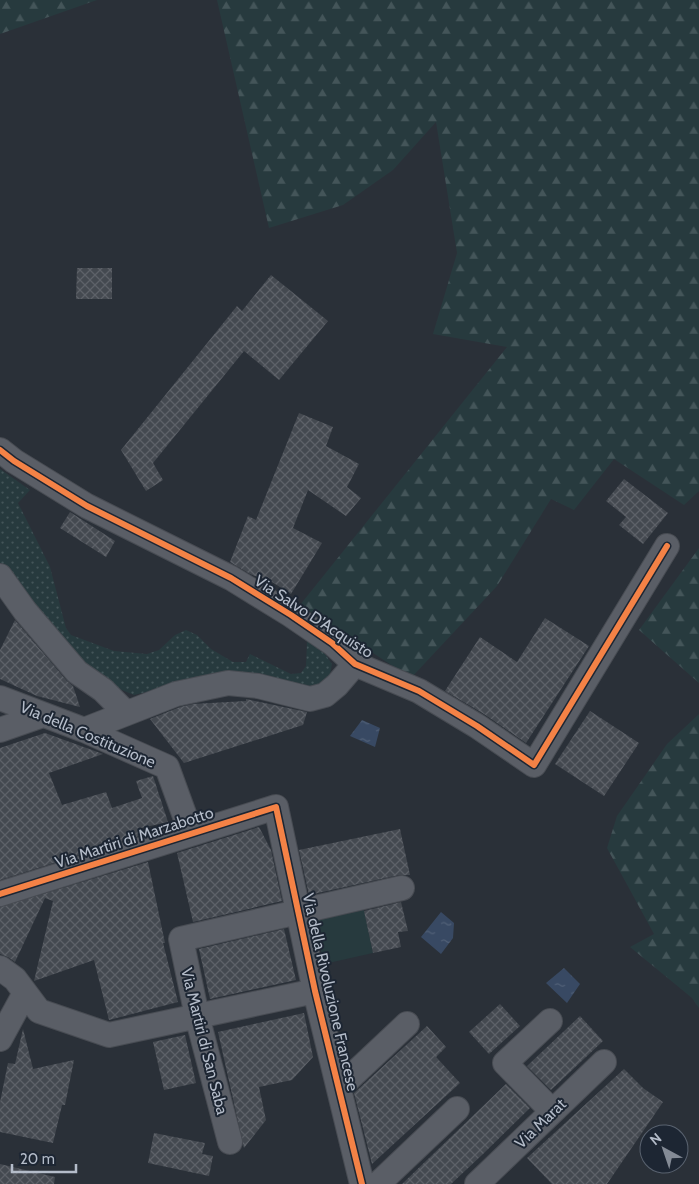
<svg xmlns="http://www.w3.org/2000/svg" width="699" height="1184" viewBox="0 0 699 1184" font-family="Cabin,sans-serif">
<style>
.grass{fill:url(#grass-dots)}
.forest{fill:url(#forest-firs)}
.garden{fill:#273a3e}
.water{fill:url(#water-ripples)}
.building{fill:url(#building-cross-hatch)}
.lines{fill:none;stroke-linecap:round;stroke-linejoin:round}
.street-casing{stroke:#484c53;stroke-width:26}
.street{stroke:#5a5e66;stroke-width:24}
.cycleway-casing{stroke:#1d2633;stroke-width:9}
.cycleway{stroke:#f48246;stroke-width:6}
.labels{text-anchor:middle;stroke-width:4;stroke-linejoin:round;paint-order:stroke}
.street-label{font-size:16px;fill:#b4bcc9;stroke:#1d2633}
</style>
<defs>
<pattern id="grass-dots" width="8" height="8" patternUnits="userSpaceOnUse" patternTransform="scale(1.25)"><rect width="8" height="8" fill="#273a3e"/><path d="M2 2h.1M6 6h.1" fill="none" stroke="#445559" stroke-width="1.8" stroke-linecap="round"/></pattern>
<pattern id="forest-firs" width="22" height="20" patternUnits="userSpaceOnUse" patternTransform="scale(1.25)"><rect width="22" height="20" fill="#273a3e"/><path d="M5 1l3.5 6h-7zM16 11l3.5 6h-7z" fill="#445559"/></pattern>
<pattern id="water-ripples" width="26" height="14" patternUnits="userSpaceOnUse" patternTransform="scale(1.25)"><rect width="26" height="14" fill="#384963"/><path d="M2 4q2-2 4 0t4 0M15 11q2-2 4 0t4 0" fill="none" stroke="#526178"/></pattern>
<pattern id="building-cross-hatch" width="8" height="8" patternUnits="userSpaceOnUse" patternTransform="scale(1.25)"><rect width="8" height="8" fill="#444950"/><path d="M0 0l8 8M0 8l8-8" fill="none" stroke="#5d6168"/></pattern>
</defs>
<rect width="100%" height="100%" fill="#2a3038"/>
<!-- grass -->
<path class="grass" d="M0,469L30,490L18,503L50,567L66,628L71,635L114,651L147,654L159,650L175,635L186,630L197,635L211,649L233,662H246L250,654L291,674L301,673L306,666L307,641L325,654L332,664L330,674L323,685L299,690L223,673L134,695L102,682L14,587L0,564Z"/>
<!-- forest -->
<path class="forest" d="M0,0H97L0,34Z
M217,0H699V491L684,505L614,459L574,510L551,499L497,586L411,678L300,605L507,347L433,334L457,253L436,122L393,170L343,205L269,228Z
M699,548V683L639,630Z
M699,714V1008L692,998L630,947L654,934L607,848L617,816L667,744Z"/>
<!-- garden -->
<path class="garden" d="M364,910L373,953L324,964L314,921Z"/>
<!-- water -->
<path class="water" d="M362,720L380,728L375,747L350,736Z
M441,912L454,923L453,938L441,954L421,937Z
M564,968L580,984L567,1003L546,983Z"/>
<!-- building -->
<path class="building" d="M77,268H112V299H76Z
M271,275L328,321L279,380L244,351L153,463L163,480L146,491L121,450L237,306L242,311Z
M299,413L333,427L326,446L359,464L347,487L361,498L346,516L308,490L293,528L322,543L291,594L272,582L250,574L230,562L248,516L256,520Z
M624,479L668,513L643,544L619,525L626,517L606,501Z
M70,512L115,541L106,557L60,528Z
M545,618L589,646L526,743L484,714L445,691L480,637L517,662Z
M15,620L67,681L73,686L80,707L37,696L0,679V650Z
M246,699L307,712L303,725L184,763L150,719L180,707L193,704L246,701Z
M590,711L639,743L604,796L555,764Z
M45,733L103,754L49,773L62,805L106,792L112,808L142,798L136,781L153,776L168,822L141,828L142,835L0,880V748Z
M259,827L271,850L282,901L193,922L177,853Z
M400,829L410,875H399L309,895L299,850Z
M148,862L165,943H163L178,1002L109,1020L94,960L34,981L53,901L45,898L15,962L8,957L0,954V907Z
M401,902L408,931L398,932L401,947L373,953L364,911Z
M284,929L296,980L210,999L199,949Z
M500,1004L520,1026L489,1054L469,1032Z
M304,1013L313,1057L292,1080L259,1087L266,1120L244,1148L218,1032Z
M580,1016L603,1041L551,1090L527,1066Z
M427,1026L446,1047L436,1057L460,1083L372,1164L354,1093Z
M23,1029L33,1069L74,1060L65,1105H62L53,1143L0,1132V1102L8,1063L15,1064Z
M185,1035L196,1083L164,1090L153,1042Z
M624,1069L643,1088L663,1102L607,1184H552L527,1158Z
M506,1084L530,1108L482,1155L451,1184H402Z
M154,1133L205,1143L202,1154L213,1156L209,1176L148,1163Z
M0,1164L55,1177L54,1184H0Z"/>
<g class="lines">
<defs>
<path id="street" d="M0,450L14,461L87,506L231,578L291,615L332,643L355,664L419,691L477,726L534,765L667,546
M0,576L25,611L77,672L103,690L126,713
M0,698L84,730L167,767L191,833
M0,730L43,715
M84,730L176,694L228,683L258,686L310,699L325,695L337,685L355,664
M0,894L276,807L315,991L362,1184
M0,968L15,979L39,1011L109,1035L315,991
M550,1021L505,1063L552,1111
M0,1039L25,993
M339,1088L407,1024
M230,1142L197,1016L181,939L402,888
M378,1184L457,1109
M477,1184L604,1062"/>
</defs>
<!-- street casing -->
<use href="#street" class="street-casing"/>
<!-- street -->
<use href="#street" class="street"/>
<defs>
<path id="cycleway" d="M0,450L14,461L87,506L231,578L291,615L332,643L355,664L419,691L477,726L534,765L667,546
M0,894L276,807L315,991L362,1184"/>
</defs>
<!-- cycleway casing -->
<use href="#cycleway" class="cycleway-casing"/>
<!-- cycleway -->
<use href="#cycleway" class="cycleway"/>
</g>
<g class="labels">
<!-- street labels -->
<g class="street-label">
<text transform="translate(314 616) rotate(33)" y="6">Via Salvo D'Acquisto</text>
<text transform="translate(88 734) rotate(23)" y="6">Via della Costituzione</text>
<text transform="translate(134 837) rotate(-18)" y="6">Via Martiri di Marzabotto</text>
<text transform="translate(331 992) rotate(77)" y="6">Via della Rivoluzione Francese</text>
<text transform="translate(205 1041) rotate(76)" y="6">Via Martiri di San Saba</text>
<text transform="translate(540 1123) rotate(-44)" y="6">Via Marat</text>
</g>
</g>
<!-- north arrow -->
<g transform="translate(664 1149) rotate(320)"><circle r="24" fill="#1d2633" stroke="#59626f"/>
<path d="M0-4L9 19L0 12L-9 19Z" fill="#848b96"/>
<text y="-8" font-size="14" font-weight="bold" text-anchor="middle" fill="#b4bcc9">N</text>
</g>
<!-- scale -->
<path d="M12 1164v8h64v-8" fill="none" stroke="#b4bcc9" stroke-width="2.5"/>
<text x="20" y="1164" font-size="15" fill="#b4bcc9" stroke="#1d2633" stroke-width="4" paint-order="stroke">20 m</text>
</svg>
